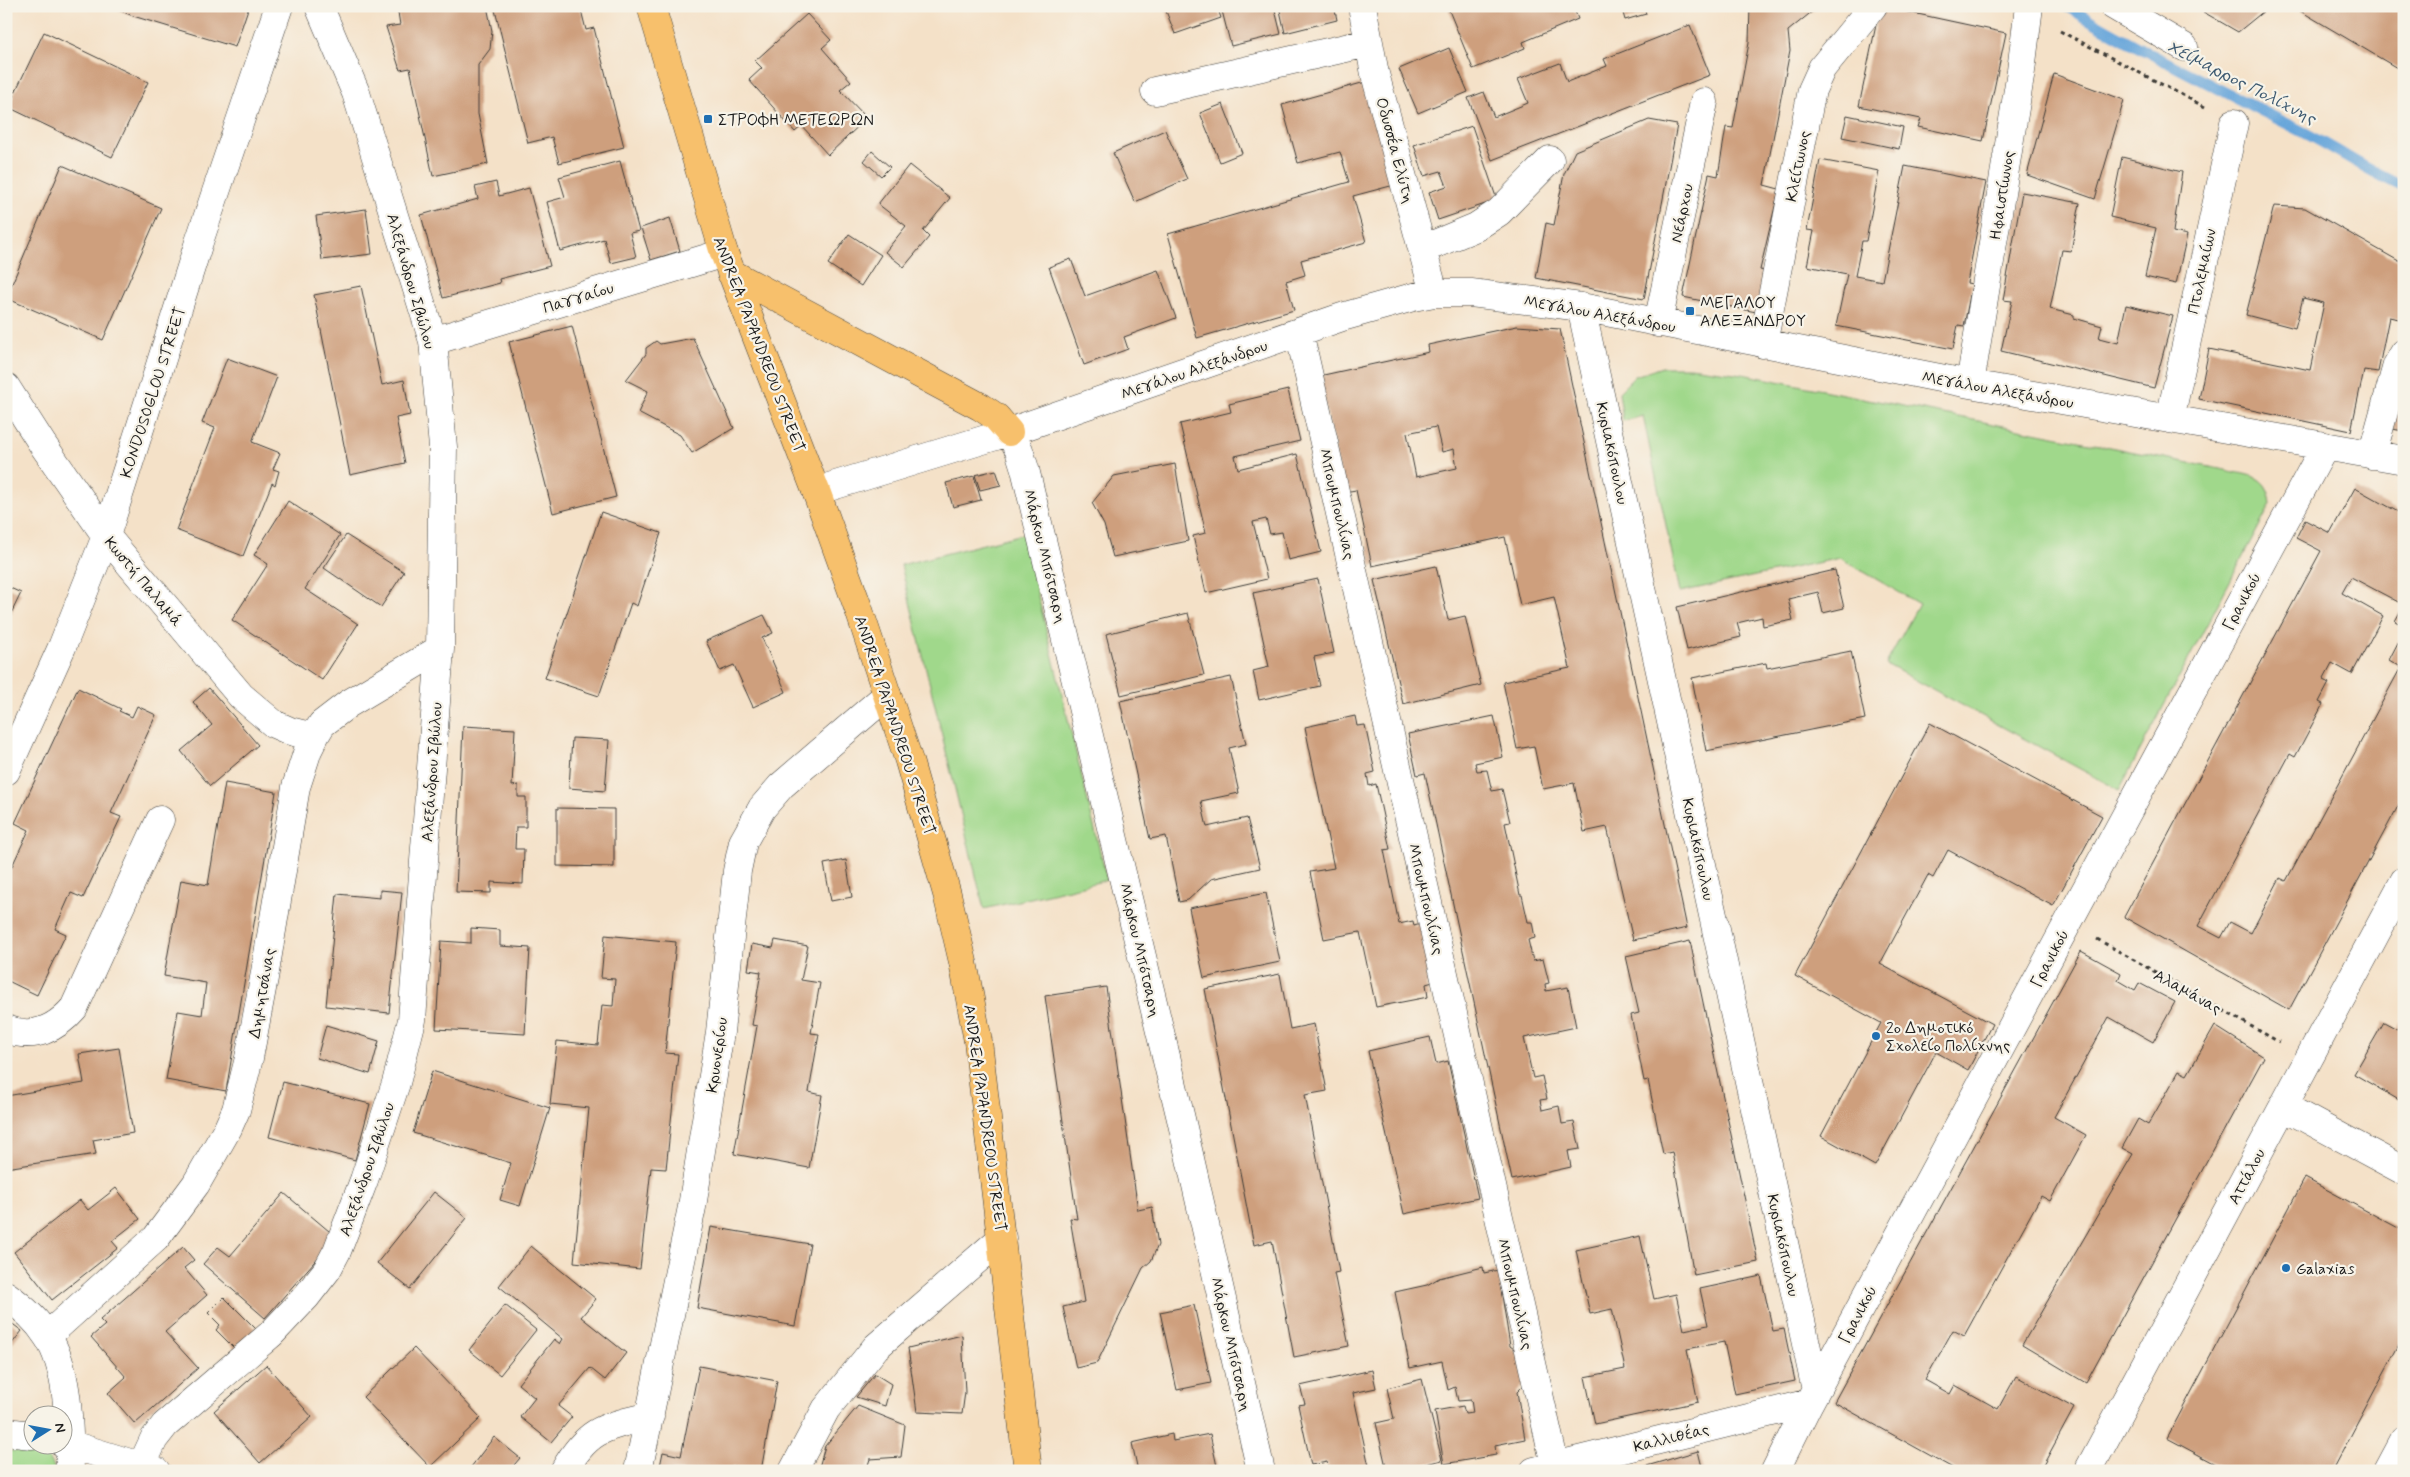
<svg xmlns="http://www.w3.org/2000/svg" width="2410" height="1477" viewBox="0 0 2410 1477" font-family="Mynerve,sans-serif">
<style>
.green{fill:#a0d88b;stroke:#5e7a54}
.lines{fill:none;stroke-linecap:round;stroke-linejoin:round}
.stream{stroke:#68a6da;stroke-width:11}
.building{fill:#ce9f7d;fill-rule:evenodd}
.minor-casing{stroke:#3c3a36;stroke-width:29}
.major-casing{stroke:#3c3a36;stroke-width:29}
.path{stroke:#3c3a36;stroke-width:3;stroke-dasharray:4 4;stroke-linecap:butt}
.minor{stroke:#fff;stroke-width:28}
.major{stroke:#f7c06c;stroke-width:28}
.poi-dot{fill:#1f6fb2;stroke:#f7f3e8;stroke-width:2}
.labels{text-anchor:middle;stroke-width:4.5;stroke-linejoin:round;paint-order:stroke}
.poi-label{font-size:16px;fill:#1c1c1c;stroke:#f7f3e8;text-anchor:start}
.street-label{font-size:16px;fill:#1c1c1c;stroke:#f7f3e8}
.water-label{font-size:18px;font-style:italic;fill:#3e5a71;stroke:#f7f3e8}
</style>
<rect width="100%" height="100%" fill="#f7f3e8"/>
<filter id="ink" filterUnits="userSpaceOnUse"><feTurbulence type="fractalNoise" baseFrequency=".02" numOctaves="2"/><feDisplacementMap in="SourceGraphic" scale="10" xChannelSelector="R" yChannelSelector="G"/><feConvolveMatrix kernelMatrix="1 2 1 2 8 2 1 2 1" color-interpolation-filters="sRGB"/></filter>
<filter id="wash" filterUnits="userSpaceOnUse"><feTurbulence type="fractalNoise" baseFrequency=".0096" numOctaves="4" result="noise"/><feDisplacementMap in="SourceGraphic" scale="20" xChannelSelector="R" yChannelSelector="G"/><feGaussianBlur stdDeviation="1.12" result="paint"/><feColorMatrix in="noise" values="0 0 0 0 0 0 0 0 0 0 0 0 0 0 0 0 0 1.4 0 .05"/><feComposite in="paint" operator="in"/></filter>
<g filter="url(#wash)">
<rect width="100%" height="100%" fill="#f4e1c8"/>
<!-- green -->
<path class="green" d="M1662,367H1690L1742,374L2225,470C2250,476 2268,474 2271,504L2119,790L1886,664L1919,604L1840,558L1680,592L1643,416L1623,421L1619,392L1635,376Z
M1023,534L1107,880L984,909L901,565Z
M6,1451C26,1451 50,1447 55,1471H6Z"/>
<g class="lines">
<!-- stream -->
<path class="stream" d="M2066,6C2144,53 2226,92 2307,134C2340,151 2370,172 2404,187"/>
</g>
<g id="blocks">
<!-- building -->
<path class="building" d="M109,6H249L235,47L133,16Z
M397,6H487L492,31L490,49L478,65V114L488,164L433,176L410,68L400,70L386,27L400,25Z
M494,6H580L586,30L594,28L624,147L559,163L552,137L528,143Z
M1164,6H1217L1221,18L1175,34Z
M1274,6L1281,34L1231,46L1221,7Z
M1279,6H1334L1337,20L1285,33Z
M1453,6H1573L1578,19L1523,42L1525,48L1473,69L1448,8Z
M1621,6H1644L1646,14L1625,20Z
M1750,6H1819L1788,31L1790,51L1764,185L1779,189L1760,270L1765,271L1756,312L1683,297L1709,174L1718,176L1726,127L1733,128L1749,43Z
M1880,6L2006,33L1983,141L1918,127L1921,119L1859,106Z
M2193,6H2270L2238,32Z
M2292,6H2404V72L2380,58Z
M807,14L831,40L822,48L851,81L840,90L867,118L828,155L802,126L795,132L749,80L762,68L755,61Z
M1690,25L1710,75L1492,160L1468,98L1484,92L1494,117L1528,103L1518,79L1560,63L1567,82L1607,66L1604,59Z
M44,32L148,82L112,157L8,107Z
M1449,48L1468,92L1418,113L1399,69Z
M2054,74L2124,100L2095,199L2027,175Z
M1369,81L1398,184L1353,196L1366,242L1301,260L1305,275L1286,281L1294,310L1197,338L1168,234L1349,182L1340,152L1298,163L1282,105Z
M1223,104L1242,153L1220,162L1200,113Z
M1847,115L1903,127L1899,149L1842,137Z
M1649,120L1677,125L1644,299L1536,278L1546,223L1554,225L1564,174L1575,151Z
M1472,126L1497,200L1438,220L1429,192L1447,186L1441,171L1424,176L1414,145Z
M1165,130L1187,179L1135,202L1113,153Z
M872,151L890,167L881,176L864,161Z
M2122,157L2182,172L2173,232L2187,235L2176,284L2145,277L2156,228L2110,217Z
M1820,160L1879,171L1866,241H1862L1855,276L1882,281L1905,166L1986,182L1967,283L1972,284L1964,326L1958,325L1953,349L1836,326L1847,274L1807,266L1814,231L1807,230Z
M620,161L639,231L630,233L636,257L611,263L604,239L560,251L547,202L565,197L559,177Z
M62,165L161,208L103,340L6,298Z
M909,165L950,198L923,231L929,237L904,267L885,252L906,226L878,204Z
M496,182L499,196L529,188L550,266L499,279L500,283L443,298L421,215L478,199L475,187Z
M2022,192L2080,203L2071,251L2062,250L2050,309L2074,315V318L2102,326L2099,338L2118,343L2126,305L2173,316L2154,388L2001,351L2012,301L2003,300Z
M2274,206L2305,208L2404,264V320L2389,317L2378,372L2364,370L2351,431L2199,399L2209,349L2310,370L2324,303L2303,298L2295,328L2246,315Z
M366,209L372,254L322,260L316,216Z
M670,218L680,251L651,260L641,228Z
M849,234L881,255L861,286L828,264Z
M1071,259L1085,296L1158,270L1176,318L1124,337L1128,349L1084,365L1049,267Z
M361,286L382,385L404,380L410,415L396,418L405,463L350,475L314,295Z
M572,326L616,497L553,513L509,342Z
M1517,326L1560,329L1687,928L1633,940L1607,827L1584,832L1574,783L1543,789L1534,746L1517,749L1503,682L1570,668L1554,597L1520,605L1505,537L1372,566L1356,490L1344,492L1319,376L1429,352L1428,345ZM1436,427L1442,452L1454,449L1457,468L1416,477L1407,433Z
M693,338L734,428L692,453L680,435L638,413L648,391L626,380L646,354V348L656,341L660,344Z
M227,358L277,377L252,442L280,453L273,469L279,471L275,485L272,483L243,556L176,530L215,428L202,423Z
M2404,370V431L2392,429Z
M1288,390L1300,441L1235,456L1238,469L1297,454L1321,552L1288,560L1282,532L1270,534L1266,519L1253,522L1267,579L1206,593L1193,536L1206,533L1180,424L1231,412L1229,404Z
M1175,464L1188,541L1113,557L1104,525L1092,503L1114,476Z
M996,470L1001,485L980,490L975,475Z
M974,476L981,500L953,507L946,483Z
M2355,488L2400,513L2404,506V605L2351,577L2342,593L2383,616L2352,674L2332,663L2323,680L2329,683L2319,702L2323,704L2295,757L2290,754L2198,926L2221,938L2230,922L2251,933L2280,878L2286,881L2401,667L2389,660L2404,631V795L2289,1010L2124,917L2321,551L2296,538L2305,520L2330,533Z
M288,501L340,535L305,589L358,624L322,680L232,620L268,564L254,555Z
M601,512L661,533L637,606L631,603L599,696L545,678Z
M346,535L404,572L381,607L324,568Z
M1436,566L1448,620L1465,616L1481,685L1403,704L1374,580Z
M1835,570L1844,608L1823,613L1818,592L1788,599L1793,620L1763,626L1762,617L1737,623L1741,637L1687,650L1677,607Z
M1318,579L1334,653L1314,657L1320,686L1259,700L1253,671L1269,667L1253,593Z
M6,586L21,593L6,624Z
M2404,605V626L2395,621Z
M1188,613L1204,675L1121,695L1106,634Z
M764,615L773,633L762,638L786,692L753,707L734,665L720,671L706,641Z
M1851,651L1865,719L1706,751L1692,678L1766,663L1767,668Z
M1231,677L1246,744L1229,748L1239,793L1201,801L1207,827L1247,818L1260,868L1211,879L1188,900L1179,902L1166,836L1150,839L1120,701Z
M78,688L121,709L119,711L132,717L137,706L156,715L111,813L121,817L83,898L71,893L55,929L66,934L37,995L6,980V879L29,830L15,823Z
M209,688L258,745L210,786L181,751L212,725L193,702Z
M1355,716L1357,726L1365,725L1375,772L1367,774L1369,786L1376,784L1390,849L1384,850L1399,924L1413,921L1414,926L1421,924L1433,982L1426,984L1428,997L1376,1007L1360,932L1324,939L1310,872L1334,868L1305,727Z
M1494,716L1503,757L1475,763L1477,771L1487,770L1492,791L1502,789L1510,822L1505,823L1520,895H1522L1528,922H1532L1535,938L1528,940L1533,961L1543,959L1549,983L1545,984L1546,991L1568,987L1576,1027L1524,1038L1533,1078L1542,1076L1547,1099L1540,1100L1542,1110L1559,1106L1562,1124L1574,1122L1580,1149L1568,1151L1571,1167L1512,1180L1425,773L1417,775L1408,734Z
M1930,723L2102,816L2053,906L1948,850L1933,878L1928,875L1880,964L1992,1024L1968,1070L1936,1052L1875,1166L1821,1136L1881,1023L1795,976Z
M463,726L515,729L512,786L518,785V797H526V827H516L515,849H524L523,884L491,882V893L456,892Z
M572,738L609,740L605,791L569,788Z
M225,783L276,792L226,1091L166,1080L178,1011L202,1015L206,983L164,976L181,880L208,885Z
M557,808L614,809V867L557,866Z
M846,860L852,897L831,901L824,864Z
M380,890L402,892L389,1013L326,1006L337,894L380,898Z
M1266,893L1280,962L1204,978L1189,908Z
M471,928L500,930V946L530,948L525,1034L436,1029L441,941L471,943Z
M605,935L676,942L665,1053L678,1054L666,1169L651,1168L640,1269L574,1262L589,1108L550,1104L557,1041L598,1045L602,1005L613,1006L615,979L601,978Z
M775,940L808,946L801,980L820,983L811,1033L819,1034L809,1092L822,1095L809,1168L734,1154L757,1026L752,1025L761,972L748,970L752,944L773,948Z
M1690,941L1758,1262L1694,1275L1672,1152L1663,1154L1648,1080L1644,1081L1631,1015L1639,1013L1626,956Z
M2081,951L2121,973L2118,980L2135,990L2139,983L2175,1002L2153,1042L2109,1017L2054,1117L2086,1135L2050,1201L2041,1196L1964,1336L1953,1330L1925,1380L1950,1394L1955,1385L1998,1409L2016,1376L2074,1408L2040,1471H1958L1834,1402Z
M1280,974L1290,1029L1314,1024L1327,1091L1305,1095L1339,1272L1334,1273L1349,1346L1294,1357L1272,1241L1254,1245L1205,989Z
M1106,987L1138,1210L1152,1207L1158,1245L1151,1261L1143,1268L1097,1363L1076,1368L1063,1307L1084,1302L1070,1218L1077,1219L1045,996Z
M2404,1018V1103L2354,1074L2384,1022L2397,1029Z
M326,1025L379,1041L370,1074L317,1058Z
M2215,1026L2264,1057L2086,1383L2022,1345L2133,1154L2122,1148L2138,1119L2148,1125L2179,1071L2187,1075Z
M1430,1037L1436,1064L1448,1061L1478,1198L1404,1214L1368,1051Z
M119,1048L133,1133L93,1140L96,1154L6,1168V1096L84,1083L79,1054Z
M432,1071L550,1108L520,1206L500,1200L511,1163L413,1133Z
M283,1082L370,1104L355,1160L269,1137Z
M2305,1178L2404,1231V1335L2332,1471H2229L2167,1438Z
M116,1188L140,1219L112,1241L118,1248L52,1300L14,1252L80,1200L88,1210Z
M434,1192L467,1218L410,1289L377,1263Z
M284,1193L336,1237L265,1318L203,1264L218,1247L230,1256Z
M711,1227L810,1244L795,1326L697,1308Z
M1640,1236L1654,1299L1676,1294L1684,1330L1708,1325L1700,1289L1761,1276L1773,1331L1784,1329L1795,1381L1735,1394L1724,1342L1687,1349L1698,1402L1595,1424L1585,1377L1625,1369L1612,1309L1590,1314L1576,1250Z
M531,1246L596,1299L581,1317L626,1353L605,1380L590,1368L558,1406L572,1417L551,1442L520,1417L535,1398L518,1384L554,1339L560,1344L563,1339L499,1286Z
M183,1247L194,1260L184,1268L207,1295L165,1332L198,1368L135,1424L108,1393L126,1377L91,1337L105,1325L100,1320Z
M1483,1267L1484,1273L1498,1270L1510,1346L1522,1355L1527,1382L1517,1392L1525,1439L1495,1445L1496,1455L1444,1464L1435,1411L1463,1406L1465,1414L1473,1413L1471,1400L1458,1401L1455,1387L1448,1390L1442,1361L1410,1368L1395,1292L1427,1285L1439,1278Z
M224,1297L256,1329L235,1349L216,1330L220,1325L208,1313Z
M505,1305L536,1330L500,1375L469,1350Z
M1194,1305L1211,1383L1177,1390L1160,1312Z
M6,1319L22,1331L6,1351Z
M962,1335L965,1392L962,1414L917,1412L908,1348Z
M414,1348L481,1418L430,1467L363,1397Z
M266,1365L312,1417L260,1463L214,1411Z
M699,1366L777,1381L761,1471L733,1466L732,1471H659L663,1452L681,1456Z
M1372,1370L1376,1388L1353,1393L1370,1471H1329L1327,1462L1311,1465L1298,1405L1305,1404L1300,1386Z
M875,1374L891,1384L885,1406L856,1397Z
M1422,1379L1442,1460L1399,1471H1387L1376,1423L1394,1419L1387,1388Z
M858,1406L905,1425L901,1457L870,1459L866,1471H818L825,1446Z
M1172,1434L1173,1441L1210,1434L1218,1471H1138L1132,1443Z
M494,1437L520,1458L509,1471H468Z
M1698,1451L1703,1471H1633V1470Z"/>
</g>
</g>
<g filter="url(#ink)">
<use href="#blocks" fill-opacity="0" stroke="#3c3a36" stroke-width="1"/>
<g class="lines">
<defs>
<path id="minor" d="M1362,6L1375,74L1434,293
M2114,6L2184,47
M1155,91L1368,43
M1423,249L1476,227L1499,212L1550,160
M1581,307L1816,1390
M1658,323L1704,102
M1299,332L1555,1465
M433,341L724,253
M1763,344L1812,90L1822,68L1873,6
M1970,384L2021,71L2029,6
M6,387L43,445L106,536L241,696L274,724L290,731L306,735L316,734
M2170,419L2234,123
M1009,432L1019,450L1025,469L1181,1119L1261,1471
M2372,455L2397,365L2404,353
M816,491L1009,432L1342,317L1413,297L1434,293H1471L1581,307L1970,384L2404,460
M6,771L62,647L106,536L199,242L279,6
M6,1029C33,1040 56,1029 74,1008L160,820
M2283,1106L2404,1171
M6,1295C21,1306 37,1320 47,1336C70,1370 69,1431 70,1471
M47,1336L156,1238L196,1184L228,1128L236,1110L249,1058L264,978L296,787L308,750L316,734L322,724L348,704L440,649
M6,1432L32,1435
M62,1442L156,1471
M141,1467L154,1439L165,1425L271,1334L306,1297L327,1270L337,1251L364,1180L396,1083L412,1020L440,649L443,447L433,341L356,93L319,6
M564,1471C588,1428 605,1427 650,1416
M638,1471L692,1207L720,1032L737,871L743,842L762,808L781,786L887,695
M793,1471L826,1409L876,1347L1002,1238
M1534,1471L1809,1403
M1775,1471L1809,1403L2325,446
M2088,1471L2404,881
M2388,1471L2404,1441"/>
<path id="major" d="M651,6L724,253L816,491L859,610L909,761L947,894L963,962L978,1041L1028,1471
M731,273L981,407L996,417L1009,432"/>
</defs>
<!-- minor casing -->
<use href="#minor" class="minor-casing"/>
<!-- major casing -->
<use href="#major" class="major-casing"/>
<!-- path -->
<path class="path" d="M2060,31L2205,107
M2097,939L2279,1042"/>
<!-- minor -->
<use href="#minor" class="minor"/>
<!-- major -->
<use href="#major" class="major"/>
</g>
</g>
<!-- markers -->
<g class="poi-dot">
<rect x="703" y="114" width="10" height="10" rx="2.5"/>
<rect x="1685" y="306" width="10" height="10" rx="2.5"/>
<circle cx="1876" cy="1036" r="5"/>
<circle cx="2286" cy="1268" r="5"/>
</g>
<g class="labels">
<!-- poi labels -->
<g class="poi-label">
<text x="718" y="125">ΣΤΡΟΦΗ ΜΕΤΕΩΡΩΝ</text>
<text x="1700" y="308">ΜΕΓΑΛΟΥ<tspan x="1700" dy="18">ΑΛΕΞΑΝΔΡΟΥ</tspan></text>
<text x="1886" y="1033">2ο Δημοτικό<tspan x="1886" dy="18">Σχολείο Πολίχνης</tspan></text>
<text x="2296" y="1274">Galaxias</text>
</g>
<!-- street labels -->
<g class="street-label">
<text transform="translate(1396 150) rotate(75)" y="6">Οδυσσέα Ελύτη</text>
<text transform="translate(1797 166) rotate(-79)" y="6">Κλείτωνος</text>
<text transform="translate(2001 195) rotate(-81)" y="6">Ηφαιστίωνος</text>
<text transform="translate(1681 213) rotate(-78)" y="6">Νεάρχου</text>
<text transform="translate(2201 271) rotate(-78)" y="6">Πτολεμαίων</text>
<text transform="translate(412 281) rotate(74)" y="6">Αλεξάνδρου Σβώλου</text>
<text transform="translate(578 297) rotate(-17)" y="6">Παγγαίου</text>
<text transform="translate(1600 313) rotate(10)" y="6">Μεγάλου Αλεξάνδρου</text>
<text transform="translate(760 344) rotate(69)" y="6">ANDREA PAPANDREOU STREET</text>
<text transform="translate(1194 369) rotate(-19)" y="6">Μεγάλου Αλεξάνδρου</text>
<text transform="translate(1998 389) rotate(10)" y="6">Μεγάλου Αλεξάνδρου</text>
<text transform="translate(152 392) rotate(-72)" y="6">KONDOSOGLOU STREET</text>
<text transform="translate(1613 453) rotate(78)" y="6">Κυριακόπουλου</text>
<text transform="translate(1338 504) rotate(77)" y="6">Μπουμπουλίνας</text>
<text transform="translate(1046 556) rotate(76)" y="6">Μάρκου Μπότσαρη</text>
<text transform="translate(144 581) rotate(50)" y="6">Κωστή Παλαμά</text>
<text transform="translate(2241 601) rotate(-62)" y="6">Γρανικού</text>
<text transform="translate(896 725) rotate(72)" y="6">ANDREA PAPANDREOU STREET</text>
<text transform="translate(431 772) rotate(-86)" y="6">Αλεξάνδρου Σβώλου</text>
<text transform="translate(1699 849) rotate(78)" y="6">Κυριακόπουλου</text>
<text transform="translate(1427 899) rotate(77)" y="6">Μπουμπουλίνας</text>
<text transform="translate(1141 950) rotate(77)" y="6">Μάρκου Μπότσαρη</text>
<text transform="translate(2049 958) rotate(-62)" y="6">Γρανικού</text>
<text transform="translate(2188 991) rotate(29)" y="6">Αλαμάνας</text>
<text transform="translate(261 993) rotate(-80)" y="6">Δημητσάνας</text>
<text transform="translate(716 1055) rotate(-82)" y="6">Κρυονερίου</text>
<text transform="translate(986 1118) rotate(82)" y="6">ANDREA PAPANDREOU STREET</text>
<text transform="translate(366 1169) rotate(-71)" y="6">Αλεξάνδρου Σβώλου</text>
<text transform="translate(2246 1176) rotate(-62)" y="6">Αττάλου</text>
<text transform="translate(1784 1245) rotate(78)" y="6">Κυριακόπουλου</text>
<text transform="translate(1516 1294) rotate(77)" y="6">Μπουμπουλίνας</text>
<text transform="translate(1857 1314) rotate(-62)" y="6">Γρανικού</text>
<text transform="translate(1232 1344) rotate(77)" y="6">Μάρκου Μπότσαρη</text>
<text transform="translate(1671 1437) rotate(-14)" y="6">Καλλιθέας</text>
</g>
<!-- water labels -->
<g class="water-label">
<text transform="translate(2242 82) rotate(27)" y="6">Χείμαρρος Πολίχνης</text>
</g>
</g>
<!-- margin -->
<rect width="2410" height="1477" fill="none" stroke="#f7f3e8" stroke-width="25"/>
<!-- north arrow -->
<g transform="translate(48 1430) rotate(79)"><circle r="24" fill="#f7f3e8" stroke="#9f9d96"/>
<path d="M0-4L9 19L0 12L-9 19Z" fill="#1f6fb2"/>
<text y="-8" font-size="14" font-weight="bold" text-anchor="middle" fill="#1c1c1c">N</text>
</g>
</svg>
